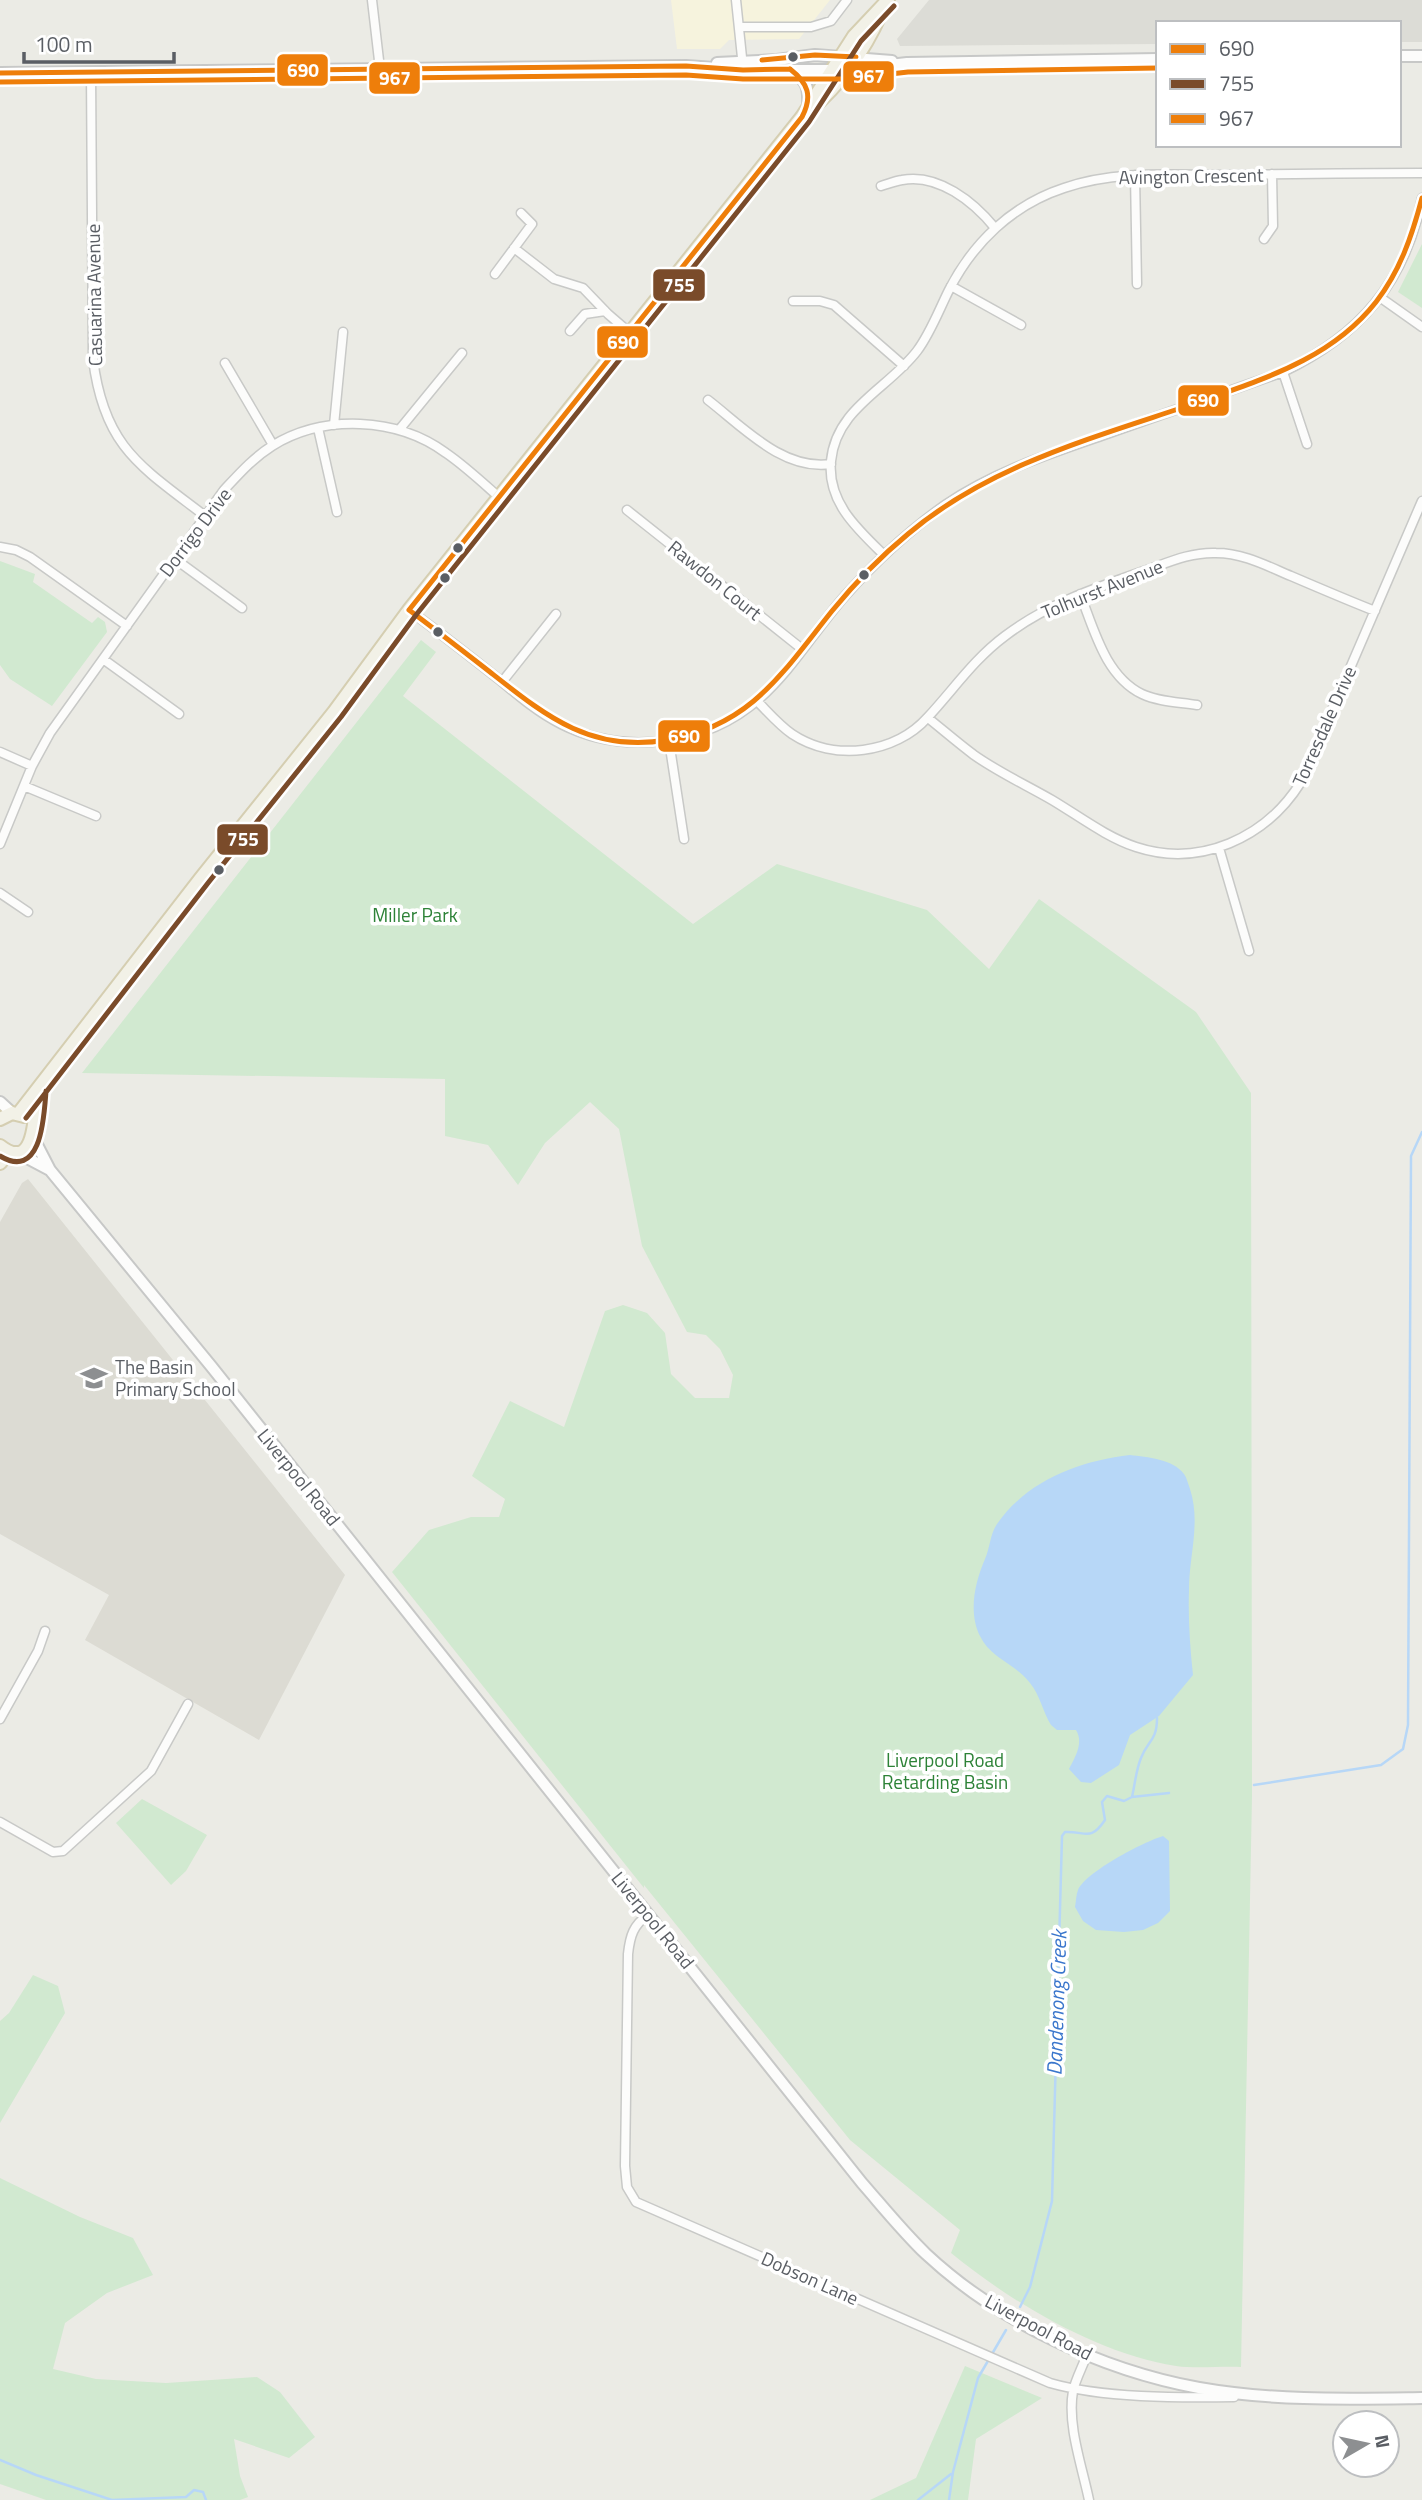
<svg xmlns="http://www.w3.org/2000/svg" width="1422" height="2500" viewBox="0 0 1422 2500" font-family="'Titillium Web',sans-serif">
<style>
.commercial{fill:#f6f3dd}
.industrial{fill:#dcdcd6}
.education{fill:#dcdbd3}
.green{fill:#d1e9d0}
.water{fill:#b7d7f7}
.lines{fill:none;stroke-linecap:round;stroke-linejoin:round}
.stream{stroke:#b7d7f7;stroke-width:2.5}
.street-casing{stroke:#c8c9c7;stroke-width:11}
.secondary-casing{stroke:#c7c8c7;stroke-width:14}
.primary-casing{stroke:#d5ceb1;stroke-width:16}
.street{stroke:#fcfcfb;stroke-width:8}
.secondary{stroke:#fcfcfb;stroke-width:10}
.primary{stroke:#f2f1e7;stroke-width:12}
.bus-1-casing{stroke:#fff;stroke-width:10}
.bus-2-casing{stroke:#fff;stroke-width:10}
.bus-3-casing{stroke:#fff;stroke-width:10}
.bus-1{stroke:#ee7e0a;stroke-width:5}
.bus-2{stroke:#7a4b2a;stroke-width:5}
.bus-3{stroke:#ee7e0a;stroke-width:5}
.bus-dot{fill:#5a5e64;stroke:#fff;stroke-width:2.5}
.labels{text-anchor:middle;stroke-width:7;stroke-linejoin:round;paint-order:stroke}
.street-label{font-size:19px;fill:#5a5e64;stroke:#fff}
.park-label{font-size:19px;fill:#2d8237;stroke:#fff}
.poi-label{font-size:19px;fill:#5a5e64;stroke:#fff;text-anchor:start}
.water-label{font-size:21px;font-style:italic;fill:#3a76cc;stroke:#fff}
.line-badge{stroke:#fff;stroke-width:2.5}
.badge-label{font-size:19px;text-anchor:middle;font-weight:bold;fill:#fff}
</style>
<rect width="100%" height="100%" fill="#ebebe5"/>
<!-- commercial -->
<path class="commercial" d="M671,0H830L799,39L729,40L720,49H677Z"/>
<!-- industrial -->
<path class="industrial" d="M929,0H1422V42H1399V23H1158V44L900,46L897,39Z"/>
<!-- education -->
<path class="education" d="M28,1179L345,1575L259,1740L85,1640L109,1595L0,1534V1222L22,1183Z"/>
<!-- green -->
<path class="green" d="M1422,244V308L1398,292Z
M0,561L35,574L33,582L92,623L98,617L105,622L107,632L52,706L10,679L0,665Z
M421,640L436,652L403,696L693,924L777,864L927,910L989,969L1039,899L1196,1012L1251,1093L1252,1796L1241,2367C1220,2366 1196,2369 1176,2366C1097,2354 1011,2302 951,2253L960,2230L850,2140L644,1885V1888L392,1572L429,1530L471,1517H499L505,1499L472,1476L510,1401L564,1427L605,1311L623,1305L647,1313L665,1333L671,1374L695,1398H729L733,1375L720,1349L706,1335L687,1332L642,1246L619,1129L590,1102L545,1143L518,1185L488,1145L445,1136V1079L82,1073Z
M142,1799L207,1835L186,1871L171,1885L116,1823Z
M33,1975L58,1986L65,2013L0,2123V2021L9,2013Z
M0,2178L80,2217L133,2238L153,2275L107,2293L65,2323L53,2369L96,2379L166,2383L257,2377L280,2392L315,2437L289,2458L234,2439L240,2476L248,2497L240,2500H46L0,2484Z
M965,2366L1042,2398L976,2439L968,2500H870L916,2478Z"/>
<!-- water -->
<path class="water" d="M1130,1455C1147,1457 1173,1459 1184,1474C1187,1478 1188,1484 1190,1489C1201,1523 1189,1555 1189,1590C1188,1618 1190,1647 1193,1675L1159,1716L1130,1735L1119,1765L1091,1783L1081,1782L1069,1769C1075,1757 1084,1743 1076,1730H1057L1051,1725C1043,1712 1040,1695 1030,1683C1016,1664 990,1658 980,1636C968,1612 975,1582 985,1559C990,1548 990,1534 997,1524C1028,1480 1079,1461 1130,1455Z
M1163,1836L1169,1841L1170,1911L1158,1923L1143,1930L1124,1932L1096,1930L1083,1921L1075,1907C1076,1902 1076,1895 1078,1890C1086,1872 1143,1842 1163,1836Z"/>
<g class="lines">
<!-- stream -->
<path class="stream" d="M1254,1785L1381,1765L1403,1749L1408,1725L1411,1156L1422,1132
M1132,1797C1135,1784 1136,1770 1141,1758C1148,1740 1157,1741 1157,1718
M1020,2307L1030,2287L1052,2201L1062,1836L1065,1832C1086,1831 1090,1842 1105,1820L1102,1802L1107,1796L1124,1801L1132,1797L1169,1793
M0,2460L36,2475L112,2500L186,2497L194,2490L203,2492L206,2500
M918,2500L951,2474
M949,2500L953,2472L978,2378L1006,2330"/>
<defs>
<path id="street" d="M372,0L380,69
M736,0L743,67
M739,27H811L831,21L847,0
M91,72L93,359C104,447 140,466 205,516
M1135,175L1137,284
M881,186C888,184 895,181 902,180C938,173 974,202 995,228
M1264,239L1273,226L1272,174
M514,248L554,279L583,288L608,314L630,333
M495,274L532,224L521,213
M951,286L1021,325
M1381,298L1422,327
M793,301H820L834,305L904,366
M570,331L585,314L605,311
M225,363L273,445
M1283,372L1307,444
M708,400C743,427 783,471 831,464
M334,425L343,332
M318,428L337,512
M399,430L462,353
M627,510L802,649
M0,547L16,550L30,557L127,626
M883,554C856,528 827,501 831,461C836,408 888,389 917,351C930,334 939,310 949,290C973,243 1012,205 1064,188C1116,170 1172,175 1226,175C1292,174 1357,173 1422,173
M175,559L242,608
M1080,594C1094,629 1105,676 1142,694C1159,702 1179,702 1197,705
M409,610C440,633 471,657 501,681C520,697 539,713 561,724C624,756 707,745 759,699C792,670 815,630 844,597C874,563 907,532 945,505C993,472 1049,454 1104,435C1164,414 1223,393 1283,372C1360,335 1405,283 1422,198
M103,659L179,714
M502,682L556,614
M757,701C768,712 779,725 792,734C834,762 895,754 928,717C954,689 974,659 1005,636C1047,604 1095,588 1144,571C1167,563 1190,552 1216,553C1243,553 1267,566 1291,576C1319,588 1347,600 1375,611
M928,718C943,730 958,743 974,755C998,772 1026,785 1052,800C1079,816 1106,837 1136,847C1200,868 1266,838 1301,782L1422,501
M669,741L684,839
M0,752L32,766
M24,786L96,816
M0,844L32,766L50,733L224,490C239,474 253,458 272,446C324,414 397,417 446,453C465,466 483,483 500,498
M1219,848L1249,951
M0,893L28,912
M0,1719L38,1651L45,1631
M0,1822L53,1852L63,1851L151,1771L188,1704
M649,1914C633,1925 630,1936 628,1954L625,2166L627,2187L636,2202L1050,2383C1102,2398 1179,2398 1234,2397
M1087,2354C1083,2366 1076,2378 1073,2391C1067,2425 1082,2466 1089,2500"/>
<path id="secondary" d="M1399,56H1422
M717,63L777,60L815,55L892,61
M790,69C807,81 809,86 808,107
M0,73L686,66L743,70H847L907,63L1158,59
M0,1102L12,1113
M33,1137L50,1170L211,1366L862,2183C883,2207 903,2232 926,2254C999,2322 1101,2370 1199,2388C1272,2401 1349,2399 1422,2398
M16,1152L50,1170"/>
<path id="primary" d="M810,110C840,84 864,51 880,15
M19,1113L201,878L334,712L409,610L802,117L854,36L888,0
M0,1119L12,1113L24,1116
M0,1146C37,1175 35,1110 37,1091
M0,1163L9,1152"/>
</defs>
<!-- street casing -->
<use href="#street" class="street-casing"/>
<!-- secondary casing -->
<use href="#secondary" class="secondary-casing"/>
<!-- primary casing -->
<use href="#primary" class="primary-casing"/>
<!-- street -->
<use href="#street" class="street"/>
<!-- secondary -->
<use href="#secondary" class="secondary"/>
<!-- primary -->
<use href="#primary" class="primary"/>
<defs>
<path id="bus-1" d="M762,60L815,55L856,57
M0,73L686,66L743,70L790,69
M409,610C436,630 463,651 490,672C546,716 591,753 667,740C751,726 783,672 832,611C855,583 880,557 908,534C992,463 1100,436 1202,401C1266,378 1332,358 1376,302C1400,271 1412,236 1422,198
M409,610L802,117C813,96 808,83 790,69"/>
<path id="bus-2" d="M26,1118L208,883L341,717L416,615L809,122L861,41L894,6
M0,1156C42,1181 44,1116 46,1091"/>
<path id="bus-3" d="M0,82L686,75L743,79H847L908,72L1158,68"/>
</defs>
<!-- bus-1 casing -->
<use href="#bus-1" class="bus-1-casing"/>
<!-- bus-2 casing -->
<use href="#bus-2" class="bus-2-casing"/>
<!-- bus-3 casing -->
<use href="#bus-3" class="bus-3-casing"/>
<!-- bus-1 -->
<use href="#bus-1" class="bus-1"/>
<!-- bus-2 -->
<use href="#bus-2" class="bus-2"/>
<!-- bus-3 -->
<use href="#bus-3" class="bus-3"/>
</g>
<!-- icons -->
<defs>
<symbol id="school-bare" viewBox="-9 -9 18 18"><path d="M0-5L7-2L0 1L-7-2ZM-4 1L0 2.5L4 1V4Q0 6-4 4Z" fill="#8d8f91" stroke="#fff" stroke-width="2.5" paint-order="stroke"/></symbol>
</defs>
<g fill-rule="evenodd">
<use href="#school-bare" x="75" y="1359" width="38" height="38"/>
</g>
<!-- markers -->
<g class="bus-dot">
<circle cx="793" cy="57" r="6"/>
<circle cx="458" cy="548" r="6"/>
<circle cx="864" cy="575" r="6"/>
<circle cx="445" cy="578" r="6"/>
<circle cx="438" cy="632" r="6"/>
<circle cx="219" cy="870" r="6"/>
</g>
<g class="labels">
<!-- street labels -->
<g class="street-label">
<text transform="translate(1191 176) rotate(-1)" y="7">Avington Crescent</text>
<text transform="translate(94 295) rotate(-91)" y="7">Casuarina Avenue</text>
<text transform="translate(195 532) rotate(-53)" y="7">Dorrigo Drive</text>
<text transform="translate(715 580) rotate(39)" y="7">Rawdon Court</text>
<text transform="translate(1102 589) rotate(-22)" y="7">Tolhurst Avenue</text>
<text transform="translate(1324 726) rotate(-66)" y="7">Torresdale Drive</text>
<text transform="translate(299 1477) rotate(51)" y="7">Liverpool Road</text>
<text transform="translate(653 1920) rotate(51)" y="7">Liverpool Road</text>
<text transform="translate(810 2278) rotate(24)" y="7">Dobson Lane</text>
<text transform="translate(1039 2327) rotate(28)" y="7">Liverpool Road</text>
</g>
<!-- park labels -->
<g class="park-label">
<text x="415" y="922">Miller Park</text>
<text x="945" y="1767">Liverpool Road<tspan x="945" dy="22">Retarding Basin</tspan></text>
</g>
<!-- poi labels -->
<g class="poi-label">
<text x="115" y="1374">The Basin<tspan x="115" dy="22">Primary School</tspan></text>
</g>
<!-- water labels -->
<g class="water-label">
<text transform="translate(1057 2003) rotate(-88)" y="7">Dandenong Creek</text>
</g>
</g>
<g class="line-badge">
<rect x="276" y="53" width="53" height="34" rx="7" fill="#ee7e0a"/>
<rect x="842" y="60" width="53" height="33" rx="7" fill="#ee7e0a"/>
<rect x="368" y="61" width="53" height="34" rx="7" fill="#ee7e0a"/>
<rect x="652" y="268" width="54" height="34" rx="7" fill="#7a4b2a"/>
<rect x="596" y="325" width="53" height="34" rx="7" fill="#ee7e0a"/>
<rect x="1177" y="384" width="53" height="33" rx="7" fill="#ee7e0a"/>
<rect x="657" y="719" width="54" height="34" rx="7" fill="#ee7e0a"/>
<rect x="216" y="823" width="53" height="33" rx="7" fill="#7a4b2a"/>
</g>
<g class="badge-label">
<text x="303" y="77">690</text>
<text x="869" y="83">967</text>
<text x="395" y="85">967</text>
<text x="679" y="292">755</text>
<text x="623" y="349">690</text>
<text x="1203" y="407">690</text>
<text x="684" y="743">690</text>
<text x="243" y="846">755</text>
</g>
<!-- legend -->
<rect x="1156" y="21" width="245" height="126" fill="#ffffff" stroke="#bdbfc1" stroke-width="2"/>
<rect x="1170" y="44" width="35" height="10" fill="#ee7e0a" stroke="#bdbfc1" stroke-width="2"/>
<text x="1219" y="56" font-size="21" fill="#5a5e64">690</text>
<rect x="1170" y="79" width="35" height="10" fill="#7a4b2a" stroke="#bdbfc1" stroke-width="2"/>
<text x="1219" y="91" font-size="21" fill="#5a5e64">755</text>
<rect x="1170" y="114" width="35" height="10" fill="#ee7e0a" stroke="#bdbfc1" stroke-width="2"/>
<text x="1219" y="126" font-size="21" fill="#5a5e64">967</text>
<!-- north arrow -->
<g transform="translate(1366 2444) rotate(81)"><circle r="33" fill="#ffffff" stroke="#bdbfc1" stroke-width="2"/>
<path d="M0-5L12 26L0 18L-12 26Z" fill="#8d8f91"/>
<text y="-10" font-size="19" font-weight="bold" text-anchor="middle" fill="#5a5e64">N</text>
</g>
<!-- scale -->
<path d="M24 52v10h150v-10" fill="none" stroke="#5a5e64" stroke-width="3.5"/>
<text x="35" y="52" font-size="21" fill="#5a5e64" stroke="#ffffff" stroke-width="5" paint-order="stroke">100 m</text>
</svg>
